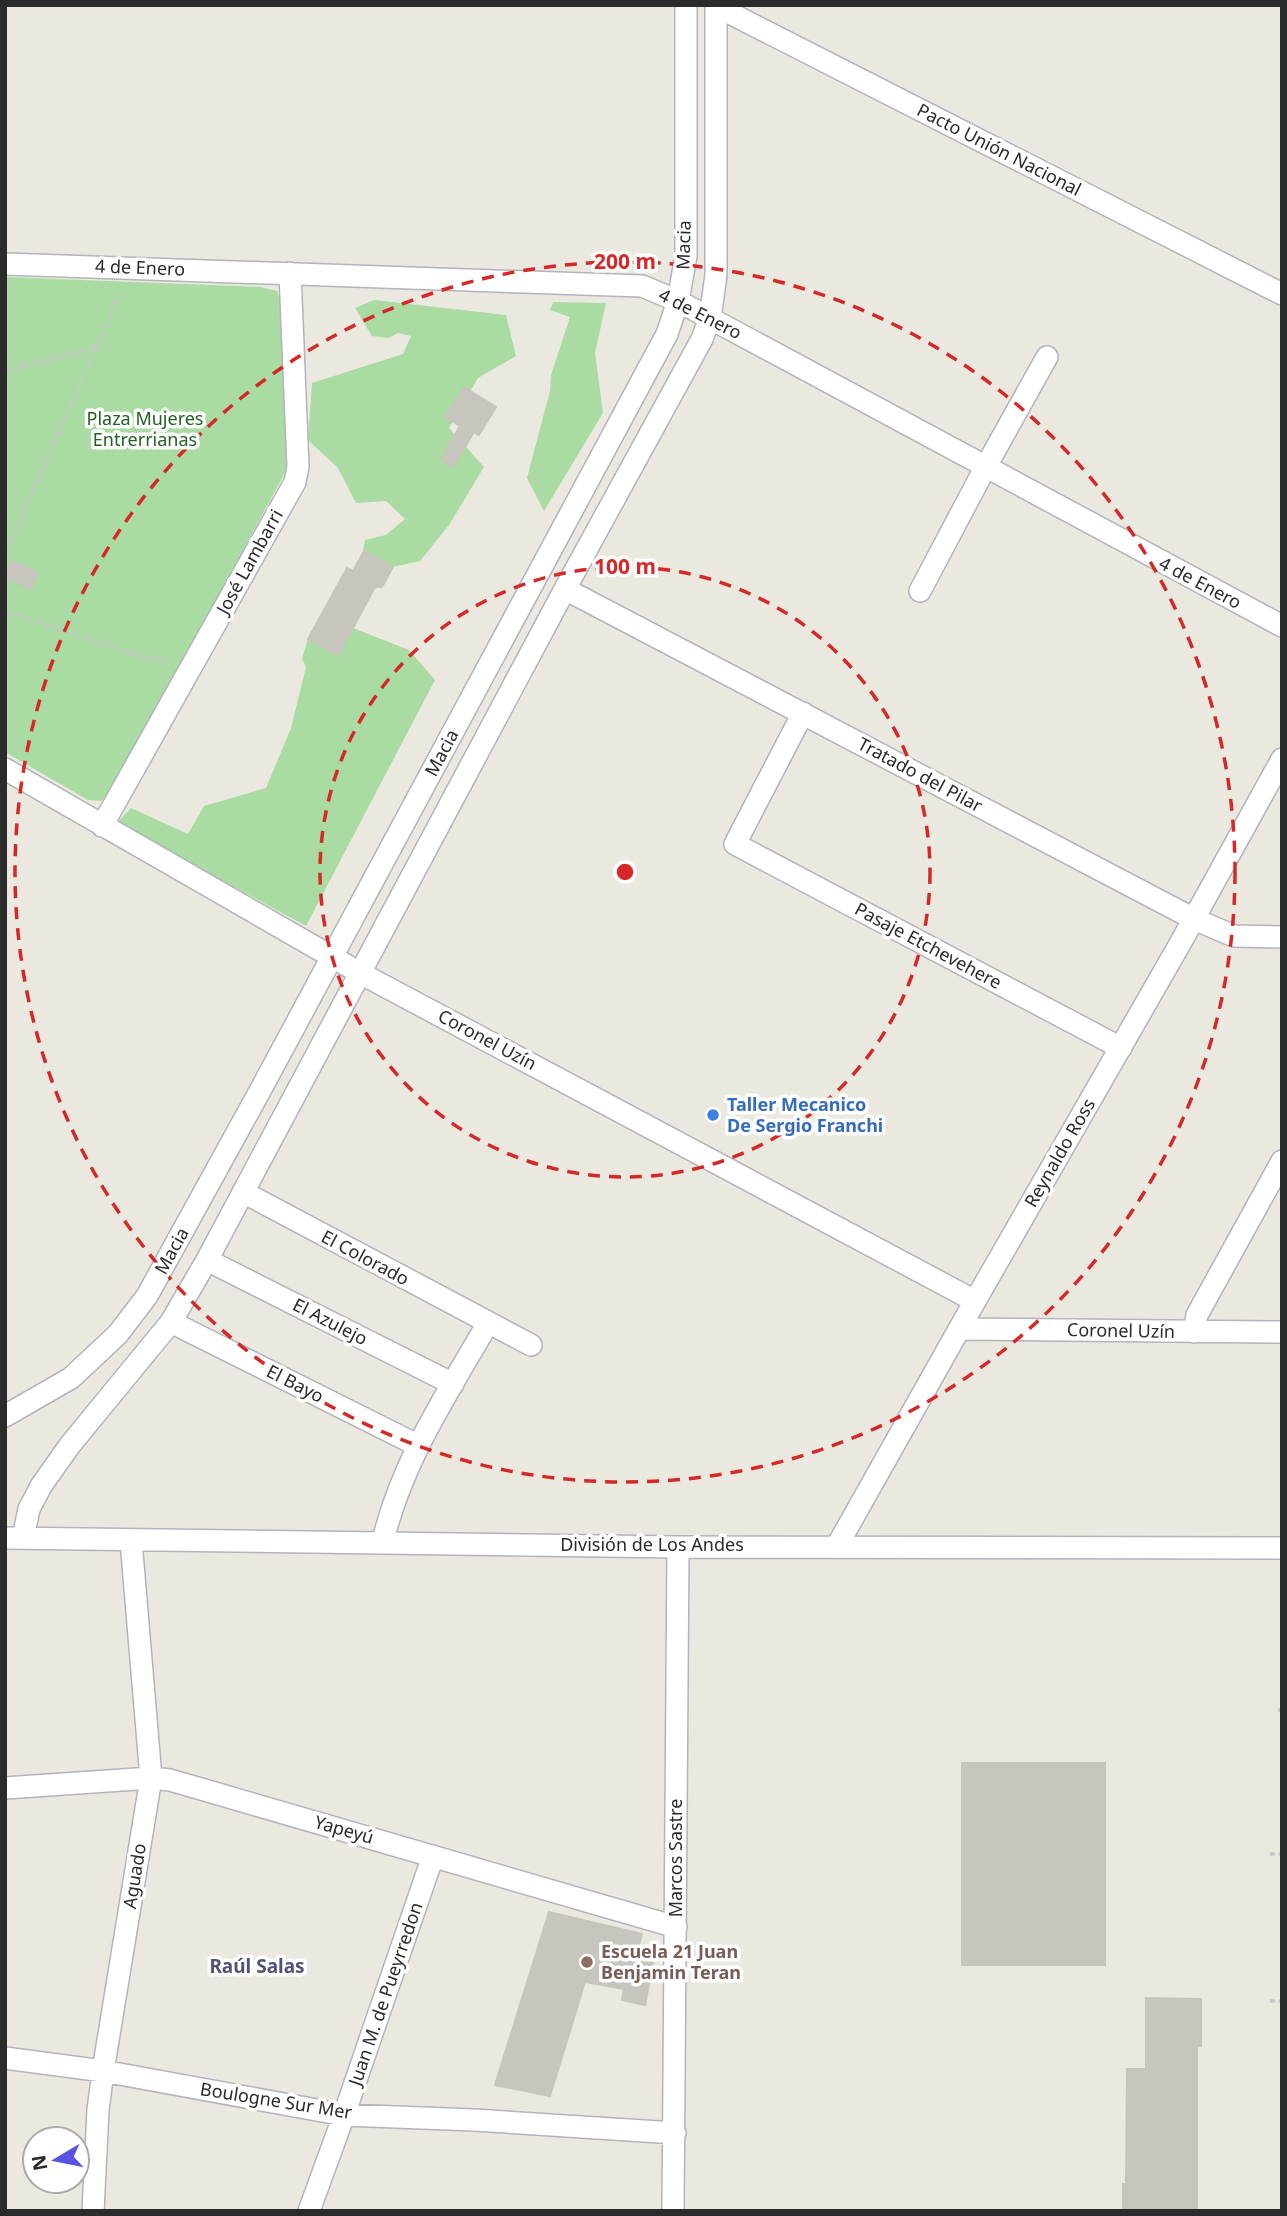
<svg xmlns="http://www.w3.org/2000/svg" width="1287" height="2216" viewBox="0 0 1287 2216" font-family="'Noto Sans',sans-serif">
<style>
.green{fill:#a9dba3}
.building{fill:#c7c5be;stroke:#c7c5b9;stroke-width:2}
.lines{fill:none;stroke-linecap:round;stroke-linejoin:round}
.minor-casing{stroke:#b3b3bd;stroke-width:24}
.path{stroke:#c8c8c8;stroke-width:3.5;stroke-dasharray:5 3.5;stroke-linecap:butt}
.minor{stroke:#fff;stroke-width:21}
.ring{fill:none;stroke:#d62828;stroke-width:3.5;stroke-dasharray:12 9}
.shop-dot{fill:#3f7fe0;stroke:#fff;stroke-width:2.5}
.education-dot{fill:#8d6e63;stroke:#fff;stroke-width:2.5}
.labels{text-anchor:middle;stroke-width:7;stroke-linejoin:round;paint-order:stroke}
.street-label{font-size:18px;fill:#2b2b2b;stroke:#fff}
.park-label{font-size:18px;fill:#236025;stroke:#fff}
.shop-label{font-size:18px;font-weight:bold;fill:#366cbe;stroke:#fff;text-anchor:start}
.education-label{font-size:18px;font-weight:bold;fill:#785e54;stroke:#fff;text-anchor:start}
.neighbourhood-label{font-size:19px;font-weight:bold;fill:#535177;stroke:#fff}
.centre{fill:#d62828;stroke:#fff;stroke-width:3.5}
.ring-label{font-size:21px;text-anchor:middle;font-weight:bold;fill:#d62828;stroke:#fff;stroke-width:7;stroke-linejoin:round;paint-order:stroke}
</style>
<rect width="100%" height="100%" fill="#ebe9df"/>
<!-- green -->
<path class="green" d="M5,277L261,287L277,291L283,308L287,469L112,792L101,801L88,800L5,752Z
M374,300L506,315L516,356L478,378L449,428L484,467L449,525L420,561L393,567L363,551L365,540L386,535L405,519L386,501L356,503L338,468L308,440L312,383L403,354L411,336L398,333L389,338L372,336L355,308Z
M553,302L606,303L595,353L603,413L544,511L527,478L550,391L551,375L570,317L550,310Z
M353,628L409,650L435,680L306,926L117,823L131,808L188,834L204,806L266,788L291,728L306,667L302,658L308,639L338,655Z"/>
<!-- building -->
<path class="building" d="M464,387L496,407L479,435L474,432L453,467L441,459L460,426L445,417Z
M364,551L393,567L382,587H375L338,656L308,639L347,568L353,571Z
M12,561L38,572L31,589L5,578Z
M962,1763H1105V1965H962Z
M549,1912L642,1934L635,1959L653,1963L645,2005L622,2000L624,1989L585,1982L550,2096L495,2085Z
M1146,1998L1201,1999V2046H1197V2211H1123V2184H1126L1127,2069H1146Z"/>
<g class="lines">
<defs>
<path id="minor" d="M716,6L1282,294
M5,264L642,286L678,301L1282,626
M565,589L1194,919L1234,936L1282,937
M920,591L985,468L1047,357
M803,713L735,844L1121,1048
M5,769L360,973L975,1301
M102,826L295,482L298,467L290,273
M243,1192L531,1345
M207,1260L453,1384
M171,1322L419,1446
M959,1329L1282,1332
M1194,1332L1197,1315L1282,1161
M5,1416L71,1378L118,1334L147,1296L261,1089L667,334L678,301L686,256V5
M5,1538L678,1547L1282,1548
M23,1538L29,1509L41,1486L70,1445L171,1322L207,1260L565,589L702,339L710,318L716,275V5
M383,1541C401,1463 448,1392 488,1323
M837,1546L975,1301L1181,942L1282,759
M5,1788L151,1778L170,1780L676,1927
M5,2058L103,2071L344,2115L474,2120L675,2133
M93,2211L98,2110L103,2071L151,1778L131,1541
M309,2211L344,2115L433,1856
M673,2211L678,1547"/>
</defs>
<!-- minor casing -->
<use href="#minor" class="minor-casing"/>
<!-- path -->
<path class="path" d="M5,371L98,347
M5,553L120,293
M5,590L9,580
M5,611L168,665
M1278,1710H1282
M1270,1854H1282
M1270,2001H1282"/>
<!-- minor -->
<use href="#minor" class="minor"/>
</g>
<!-- distance rings -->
<g class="ring">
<circle cx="625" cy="872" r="305"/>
<circle cx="625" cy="872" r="610"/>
</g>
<!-- markers -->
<circle class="shop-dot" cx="713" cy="1115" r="7"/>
<circle class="education-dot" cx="587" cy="1962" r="7"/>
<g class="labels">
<!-- street labels -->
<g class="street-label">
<text transform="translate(999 150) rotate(27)" y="6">Pacto Unión Nacional</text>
<text transform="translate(684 245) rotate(-88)" y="6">Macia</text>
<text transform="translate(140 268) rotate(2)" y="6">4 de Enero</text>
<text transform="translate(700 314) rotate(27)" y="6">4 de Enero</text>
<text transform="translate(250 562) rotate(-61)" y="6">José Lambarri</text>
<text transform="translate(1200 583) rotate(28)" y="6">4 de Enero</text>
<text transform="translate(442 753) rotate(-62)" y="6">Macia</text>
<text transform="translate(920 775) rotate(28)" y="6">Tratado del Pilar</text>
<text transform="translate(928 946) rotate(28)" y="6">Pasaje Etchevehere</text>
<text transform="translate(487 1040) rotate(28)" y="6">Coronel Uzín</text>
<text transform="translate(1060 1153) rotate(-60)" y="6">Reynaldo Ross</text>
<text transform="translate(172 1251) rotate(-61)" y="6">Macia</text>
<text transform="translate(365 1258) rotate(28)" y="6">El Colorado</text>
<text transform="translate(330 1322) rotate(27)" y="6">El Azulejo</text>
<text transform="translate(1121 1331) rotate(1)" y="6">Coronel Uzín</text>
<text transform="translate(295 1384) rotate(27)" y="6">El Bayo</text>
<text x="652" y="1551">División de Los Andes</text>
<text transform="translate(344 1830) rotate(16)" y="6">Yapeyú</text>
<text transform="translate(676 1858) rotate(-90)" y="6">Marcos Sastre</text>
<text transform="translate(135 1876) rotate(-81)" y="6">Aguado</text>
<text transform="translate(386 1994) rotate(-71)" y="6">Juan M. de Pueyrredon</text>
<text transform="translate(276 2101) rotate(9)" y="6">Boulogne Sur Mer</text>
</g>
<!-- park labels -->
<g class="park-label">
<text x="145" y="425">Plaza Mujeres<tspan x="145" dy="21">Entrerrianas</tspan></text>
</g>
<!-- shop labels -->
<g class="shop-label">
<text x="727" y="1111">Taller Mecanico<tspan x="727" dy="21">De Sergio Franchi</tspan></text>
</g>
<!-- education labels -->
<g class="education-label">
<text x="601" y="1958">Escuela 21 Juan<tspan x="601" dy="21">Benjamin Teran</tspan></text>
</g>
<!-- neighbourhood labels -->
<g class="neighbourhood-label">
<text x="257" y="1973">Raúl Salas</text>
</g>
</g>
<circle cx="625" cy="872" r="10" class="centre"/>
<g class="ring-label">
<text x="625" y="269">200 m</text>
<text x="625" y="574">100 m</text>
</g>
<!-- border -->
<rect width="1287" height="2216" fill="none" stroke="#2b2b2b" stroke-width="14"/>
<!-- north arrow -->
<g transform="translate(56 2160) rotate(260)"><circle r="33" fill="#ffffff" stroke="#aaaaaa" stroke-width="2"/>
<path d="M0-5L12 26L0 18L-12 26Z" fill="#5953e4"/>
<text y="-10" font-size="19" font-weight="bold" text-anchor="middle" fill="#2b2b2b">N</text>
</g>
</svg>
